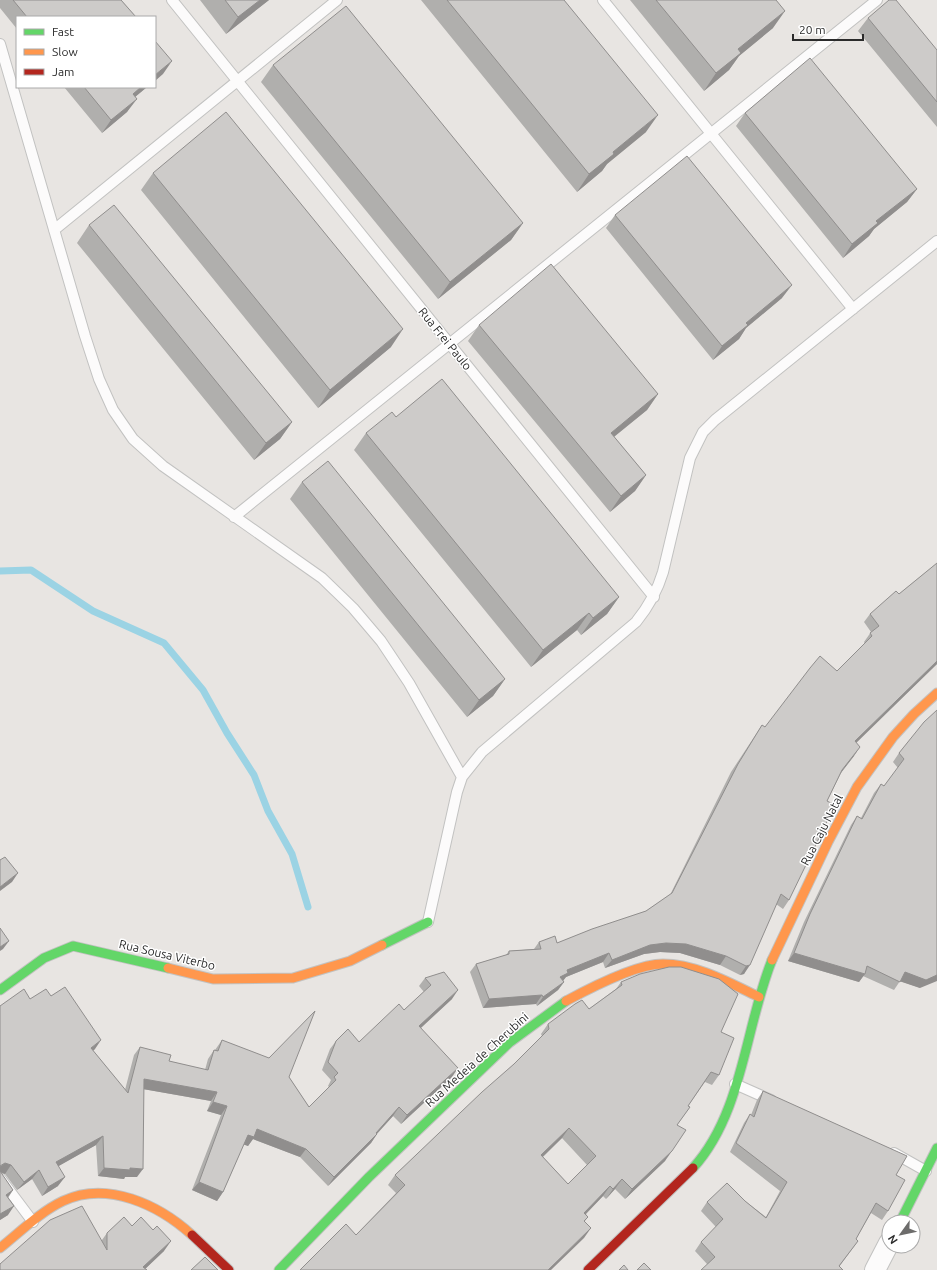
<svg xmlns="http://www.w3.org/2000/svg" width="937" height="1270" viewBox="0 0 937 1270" font-family="Ubuntu,sans-serif">
<style>
.lines{fill:none;stroke-linecap:round;stroke-linejoin:round}
.stream{stroke:#9bd3e4;stroke-width:7}
.lane-casing{stroke:#c2c2c1;stroke-width:12}
.street-casing{stroke:#c2c2c1;stroke-width:22}
.fast-casing{stroke:#c2c2c1;stroke-width:11}
.slow-casing{stroke:#c2c2c1;stroke-width:11}
.jam-casing{stroke:#c2c2c1;stroke-width:11}
.lane{stroke:#fcfbfb;stroke-width:10}
.street{stroke:#fcfbfb;stroke-width:20}
.fast{stroke:#63d668;stroke-width:9}
.slow{stroke:#ff974d;stroke-width:9}
.jam{stroke:#b3261e;stroke-width:9}
.wall{fill:#b0afad;fill-rule:evenodd}
.shaded-wall{fill:#908e8d}
.building{fill:#cdcbc9;stroke:#908e8d;fill-rule:evenodd}
.labels{text-anchor:middle;stroke-width:3;stroke-linejoin:round;paint-order:stroke}
.street-label{font-size:12px;fill:#2b2b2b;stroke:#fff}
</style>
<rect width="100%" height="100%" fill="#e8e5e2"/>
<g class="lines">
<!-- stream -->
<path class="stream" d="M0,571L31,570L93,611L164,643L203,690L227,733L254,775L268,811L292,854L308,907"/>
<defs>
<path id="lane" d="M172,0L654,597
M603,0L853,309
M0,44L85,336L99,379L113,410L133,439L163,466L322,578L353,608L381,641L409,683L462,777
M54,230L337,0
M234,517L877,0
M428,922L457,792L462,777L482,752L636,622C649,606 657,592 663,572L690,458L703,432L715,420L937,241
M735,1084L771,1100
M894,1153L926,1171
M0,1178L33,1222"/>
<path id="street" d="M875,1270L889,1243"/>
<path id="fast" d="M382,945L428,922
M0,990L44,958L73,946L168,968
M693,1168C743,1113 745,1027 772,960
M900,1222L937,1148
M279,1270L369,1177L509,1043L566,1001"/>
<path id="slow" d="M772,960L828,842L857,787L893,737L914,714L937,693
M168,968L213,979L293,978L350,961L382,945
M566,1001C590,988 636,964 663,964C696,964 730,983 759,997
M0,1248C20,1232 40,1212 63,1201C107,1180 159,1205 192,1235"/>
<path id="jam" d="M192,1235L229,1270
M588,1270L693,1168"/>
</defs>
<!-- lane casing -->
<use href="#lane" class="lane-casing"/>
<!-- street casing -->
<use href="#street" class="street-casing"/>
<!-- fast casing -->
<use href="#fast" class="fast-casing"/>
<!-- slow casing -->
<use href="#slow" class="slow-casing"/>
<!-- jam casing -->
<use href="#jam" class="jam-casing"/>
<!-- lane -->
<use href="#lane" class="lane"/>
<!-- street -->
<use href="#street" class="street"/>
<!-- fast -->
<use href="#fast" class="fast"/>
<!-- slow -->
<use href="#slow" class="slow"/>
<!-- jam -->
<use href="#jam" class="jam"/>
</g>
<!-- wall -->
<path class="wall" d="M0,0H121L136,17H17V29L0,8Z
M200,0H269L226,34Z
M421,0H564L646,132L607,164L602,171L577,192Z
M630,0H776L773,28L739,56L729,70L704,91Z
M868,18L937,50V127L858,31Z
M273,65L523,223L511,240L438,299L261,82Z
M64,87H147L135,97L127,112L102,133Z
M745,113L917,189L907,202L874,229L869,236L843,258L736,126Z
M153,173L391,347L318,408L141,190Z
M615,215L782,298L746,328L739,339L713,360L606,228Z
M89,225L292,422L280,439L254,460L77,243Z
M479,325L658,394L647,410L614,437L646,475L635,491L610,512L468,341Z
M396,417L619,597L607,614L581,635L577,630L531,667L354,450L366,433Z
M302,482L505,679L493,696L467,717L290,499Z
M937,563V664L856,742L854,756L841,773L827,801L789,900L783,909L776,904L744,974L740,975L720,965L680,953L660,952L644,954L605,968L603,962L566,977L563,981L564,982L558,990L537,1006L536,1004L483,1008L470,972L476,964L506,955L509,951L534,949L539,942L557,943L646,911L670,895L731,772L762,725L765,727L837,671L865,644L864,642L871,632L864,622L870,614L899,594Z
M937,710L920,988L900,981L894,990L863,976L859,982L788,961L804,922L851,825L857,816L861,818L874,793L881,784L884,786L898,768L893,762L899,753Z
M425,978L452,999L421,1028L452,1077L401,1124L393,1116L377,1134L371,1143L328,1186L300,1157L253,1139L248,1146L244,1144L223,1192L217,1201L192,1190L221,1115L207,1111L211,1101L143,1089L137,1177H125L124,1179L98,1176L96,1145L58,1166V1186L42,1196L32,1179L17,1190L5,1174L1,1173L13,1190L8,1198V1215L0,1220V1006L51,996L95,1049L93,1051L125,1090L134,1055L140,1047L169,1061L205,1070L208,1059L214,1050H215L222,1040L289,1077L309,1107L329,1087L328,1086L331,1080L322,1070L330,1049L336,1041L359,1042L404,1010L424,992L419,986Z
M621,982L721,1032L719,1075L712,1085L705,1082L688,1106L690,1107L677,1125L665,1161L625,1199L615,1189L606,1199L603,1196L586,1214L588,1217L585,1221L584,1238L356,1235L396,1193L388,1185L395,1175L514,1064L542,1036L541,1034L548,1024L589,1009L616,989ZM562,1138L587,1165L568,1184L543,1157Z
M763,1091L896,1175L888,1211L882,1220L871,1213L856,1239L858,1241L839,1267L707,1264L695,1251L701,1242L716,1227L701,1211L707,1202L745,1201L766,1217L780,1191L730,1152L744,1123L750,1114L751,1115L757,1100Z
M132,1226L164,1251L145,1269L0,1270L102,1240L107,1233Z"/>
<!-- shaded-wall -->
<path class="shaded-wall" d="M260,0H269L226,34L238,17Z
M785,11L773,28L739,56L729,70L704,91L716,73L738,49Z
M172,61L163,74L155,81V75Z
M141,87H147L123,107L133,94Z
M137,99L127,112L102,133L111,120Z
M658,115L646,132L607,164L602,171L577,192L589,174L613,152Z
M917,189L907,202L874,229L869,236L843,258L852,244L876,221Z
M523,223L511,240L438,299L450,282Z
M792,285L782,298L746,328L739,339L713,360L722,346L746,323Z
M403,329L391,347L318,408L330,390Z
M658,394L647,410L600,448L611,433Z
M292,422L280,439L254,460L266,443Z
M646,475L635,491L610,512L621,496Z
M619,597L607,614L581,635L593,618Z
M589,613L577,630L531,667L543,650Z
M937,661V664L849,750L855,741Z
M505,679L493,696L467,717L479,700Z
M860,747L854,756L836,779L842,770Z
M18,873L12,882L0,891V887Z
M9,941L3,949L0,951V947Z
M666,943L686,944L726,956L720,965L680,953L660,952L644,954L605,968L612,960L650,945Z
M609,953L603,962L566,977L562,982L560,977L567,970Z
M794,953L865,974L859,982L788,961Z
M750,965L744,974L740,975L746,966Z
M905,972L937,975V981L920,988L899,981Z
M564,982L558,990L537,1006L543,997Z
M458,990L452,999L413,1035L419,1026Z
M542,995L536,1004L483,1008L489,999Z
M101,1040L95,1049L85,1057L91,1048Z
M458,1068L452,1077L401,1124L407,1115Z
M144,1079L217,1092L211,1101L137,1088Z
M213,1102L227,1106L221,1115L207,1111Z
M399,1107L393,1116L372,1139L377,1134L371,1143L328,1186L334,1177Z
M569,1128L562,1138L534,1165L541,1155Z
M257,1129L306,1149L300,1157L253,1139L248,1146L242,1144L248,1135Z
M103,1136L96,1145L50,1171L56,1162Z
M672,1151L665,1161L625,1199L632,1189Z
M5,1163L11,1165L5,1174L0,1172V1167Z
M104,1168H130L143,1169L137,1177H125L124,1179L98,1176Z
M39,1170L32,1179L17,1190L24,1182Z
M65,1177L58,1186L42,1196L48,1187Z
M622,1179L615,1189L606,1199L613,1189Z
M199,1182L223,1192L217,1201L192,1190Z
M610,1186L603,1196L577,1223L584,1213Z
M13,1190L7,1198L6,1195Z
M14,1206L8,1215L0,1220V1214Z
M591,1228L584,1238L551,1270H548Z
M171,1241L164,1251L144,1270L143,1267Z"/>
<!-- building -->
<path class="building" d="M13,0H121L136,17H27Z
M225,0H260L238,17Z
M447,0H564L658,115L613,152L614,154L589,174Z
M656,0H776L785,11L738,49L741,53L716,73Z
M889,0H896L937,50V102L868,18Z
M346,6L523,223L450,282L273,65Z
M155,41L172,61L155,75Z
M810,58L917,189L876,221L878,223L852,244L745,113Z
M84,87H141L133,94L137,99L111,120Z
M226,112L403,329L330,390L153,173Z
M687,156L792,285L746,323L748,325L722,346L615,215Z
M114,205L292,422L266,443L89,225Z
M551,264L658,394L611,433L646,475L621,496L479,325Z
M442,379L619,597L593,618L589,613L543,650L366,433L392,412L396,417Z
M328,461L505,679L479,700L302,482Z
M937,563V661L855,741L860,747L842,770L827,801L835,805L789,900L781,894L750,965L746,966L726,956L686,944L666,943L650,945L612,960L609,953L567,970L568,973L560,977L564,982L543,997L542,995L489,999L476,964L509,954V951L541,949L539,942L555,936L557,943L592,929L646,911L672,893L738,764L762,725L765,727L810,668L820,656L837,671L872,636L870,633L879,626L870,614L896,591L899,594Z
M937,710V975L926,980L905,972L900,982L867,966L865,974L794,953L810,914L857,816L862,819L881,784L884,786L904,759L899,753L924,722Z
M5,857L18,873L0,887V860Z
M0,928L9,941L0,947Z
M669,967H681L719,979L738,994L721,1032L734,1038L719,1075L711,1072L688,1106L690,1107L677,1125L686,1130L672,1151L632,1189L622,1179L613,1189L610,1186L584,1213L588,1217L584,1221L591,1228L548,1270H300L346,1224L356,1235L405,1185L395,1175L482,1092L514,1064L549,1029L548,1024L575,1004L582,1000L589,1009L622,985L621,982L640,974ZM569,1128L596,1156L568,1184L541,1155Z
M444,972L458,990L419,1026L458,1068L407,1115L399,1107L376,1133L377,1134L334,1177L306,1149L257,1129L254,1137L248,1135L223,1192L199,1182L227,1106L213,1102L217,1092L144,1079L143,1169L130,1168V1170L104,1168L103,1136L56,1162L65,1177L48,1187L39,1170L24,1182L11,1165L5,1163L0,1166V1169V1006L24,989L30,999L46,989L51,996L65,987L101,1040L91,1048L128,1093L140,1047L171,1055L169,1061L208,1070L214,1050L218,1051L222,1040L269,1058L315,1011L289,1077L309,1107L336,1080L334,1077L338,1073L328,1062L336,1041L348,1029L359,1042L399,1004L404,1010L431,985L425,978Z
M763,1091L907,1156L896,1175L905,1180L888,1211L876,1203L856,1239L858,1241L839,1266L843,1270H701L715,1257L701,1242L723,1219L707,1202L727,1183L745,1201L766,1218L787,1182L736,1143L750,1114L754,1117Z
M0,1171L13,1190L6,1195L14,1206L0,1214Z
M82,1206L107,1250V1233L124,1217L132,1226L141,1217L153,1230L157,1226L171,1241L143,1267L147,1270H0V1264L50,1220Z
M205,1257L218,1270H191Z
M644,1263L651,1270H637Z
M624,1265L628,1270H619Z"/>
<g class="labels">
<!-- street labels -->
<g class="street-label">
<text transform="translate(445 339) rotate(51)" y="4">Rua Frei Paulo</text>
<text transform="translate(822 830) rotate(-63)" y="4">Rua Caju Natal</text>
<text transform="translate(167 955) rotate(13)" y="4">Rua Sousa Viterbo</text>
<text transform="translate(477 1060) rotate(-42)" y="4">Rua Medeia de Cherubini</text>
</g>
</g>
<!-- legend -->
<rect x="16" y="16" width="140" height="72" fill="#ffffff" stroke="#aaaaaa"/>
<rect x="24" y="29" width="20" height="6" fill="#63d668" stroke="#aaaaaa"/>
<text x="52" y="36" font-size="12" fill="#2b2b2b">Fast</text>
<rect x="24" y="49" width="20" height="6" fill="#ff974d" stroke="#aaaaaa"/>
<text x="52" y="56" font-size="12" fill="#2b2b2b">Slow</text>
<rect x="24" y="69" width="20" height="6" fill="#b3261e" stroke="#aaaaaa"/>
<text x="52" y="76" font-size="12" fill="#2b2b2b">Jam</text>
<!-- north arrow -->
<g transform="translate(901 1234) rotate(237)"><circle r="19" fill="#ffffff" stroke="#aaaaaa"/>
<path d="M0-3L7 15L0 10L-7 15Z" fill="#6d6c6b"/>
<text y="-6" font-size="11" font-weight="bold" text-anchor="middle" fill="#2b2b2b">N</text>
</g>
<!-- scale -->
<path d="M793 34v6h70v-6" fill="none" stroke="#2b2b2b" stroke-width="2"/>
<text x="799" y="34" font-size="12" fill="#2b2b2b" stroke="#ffffff" stroke-width="3" paint-order="stroke">20 m</text>
</svg>
